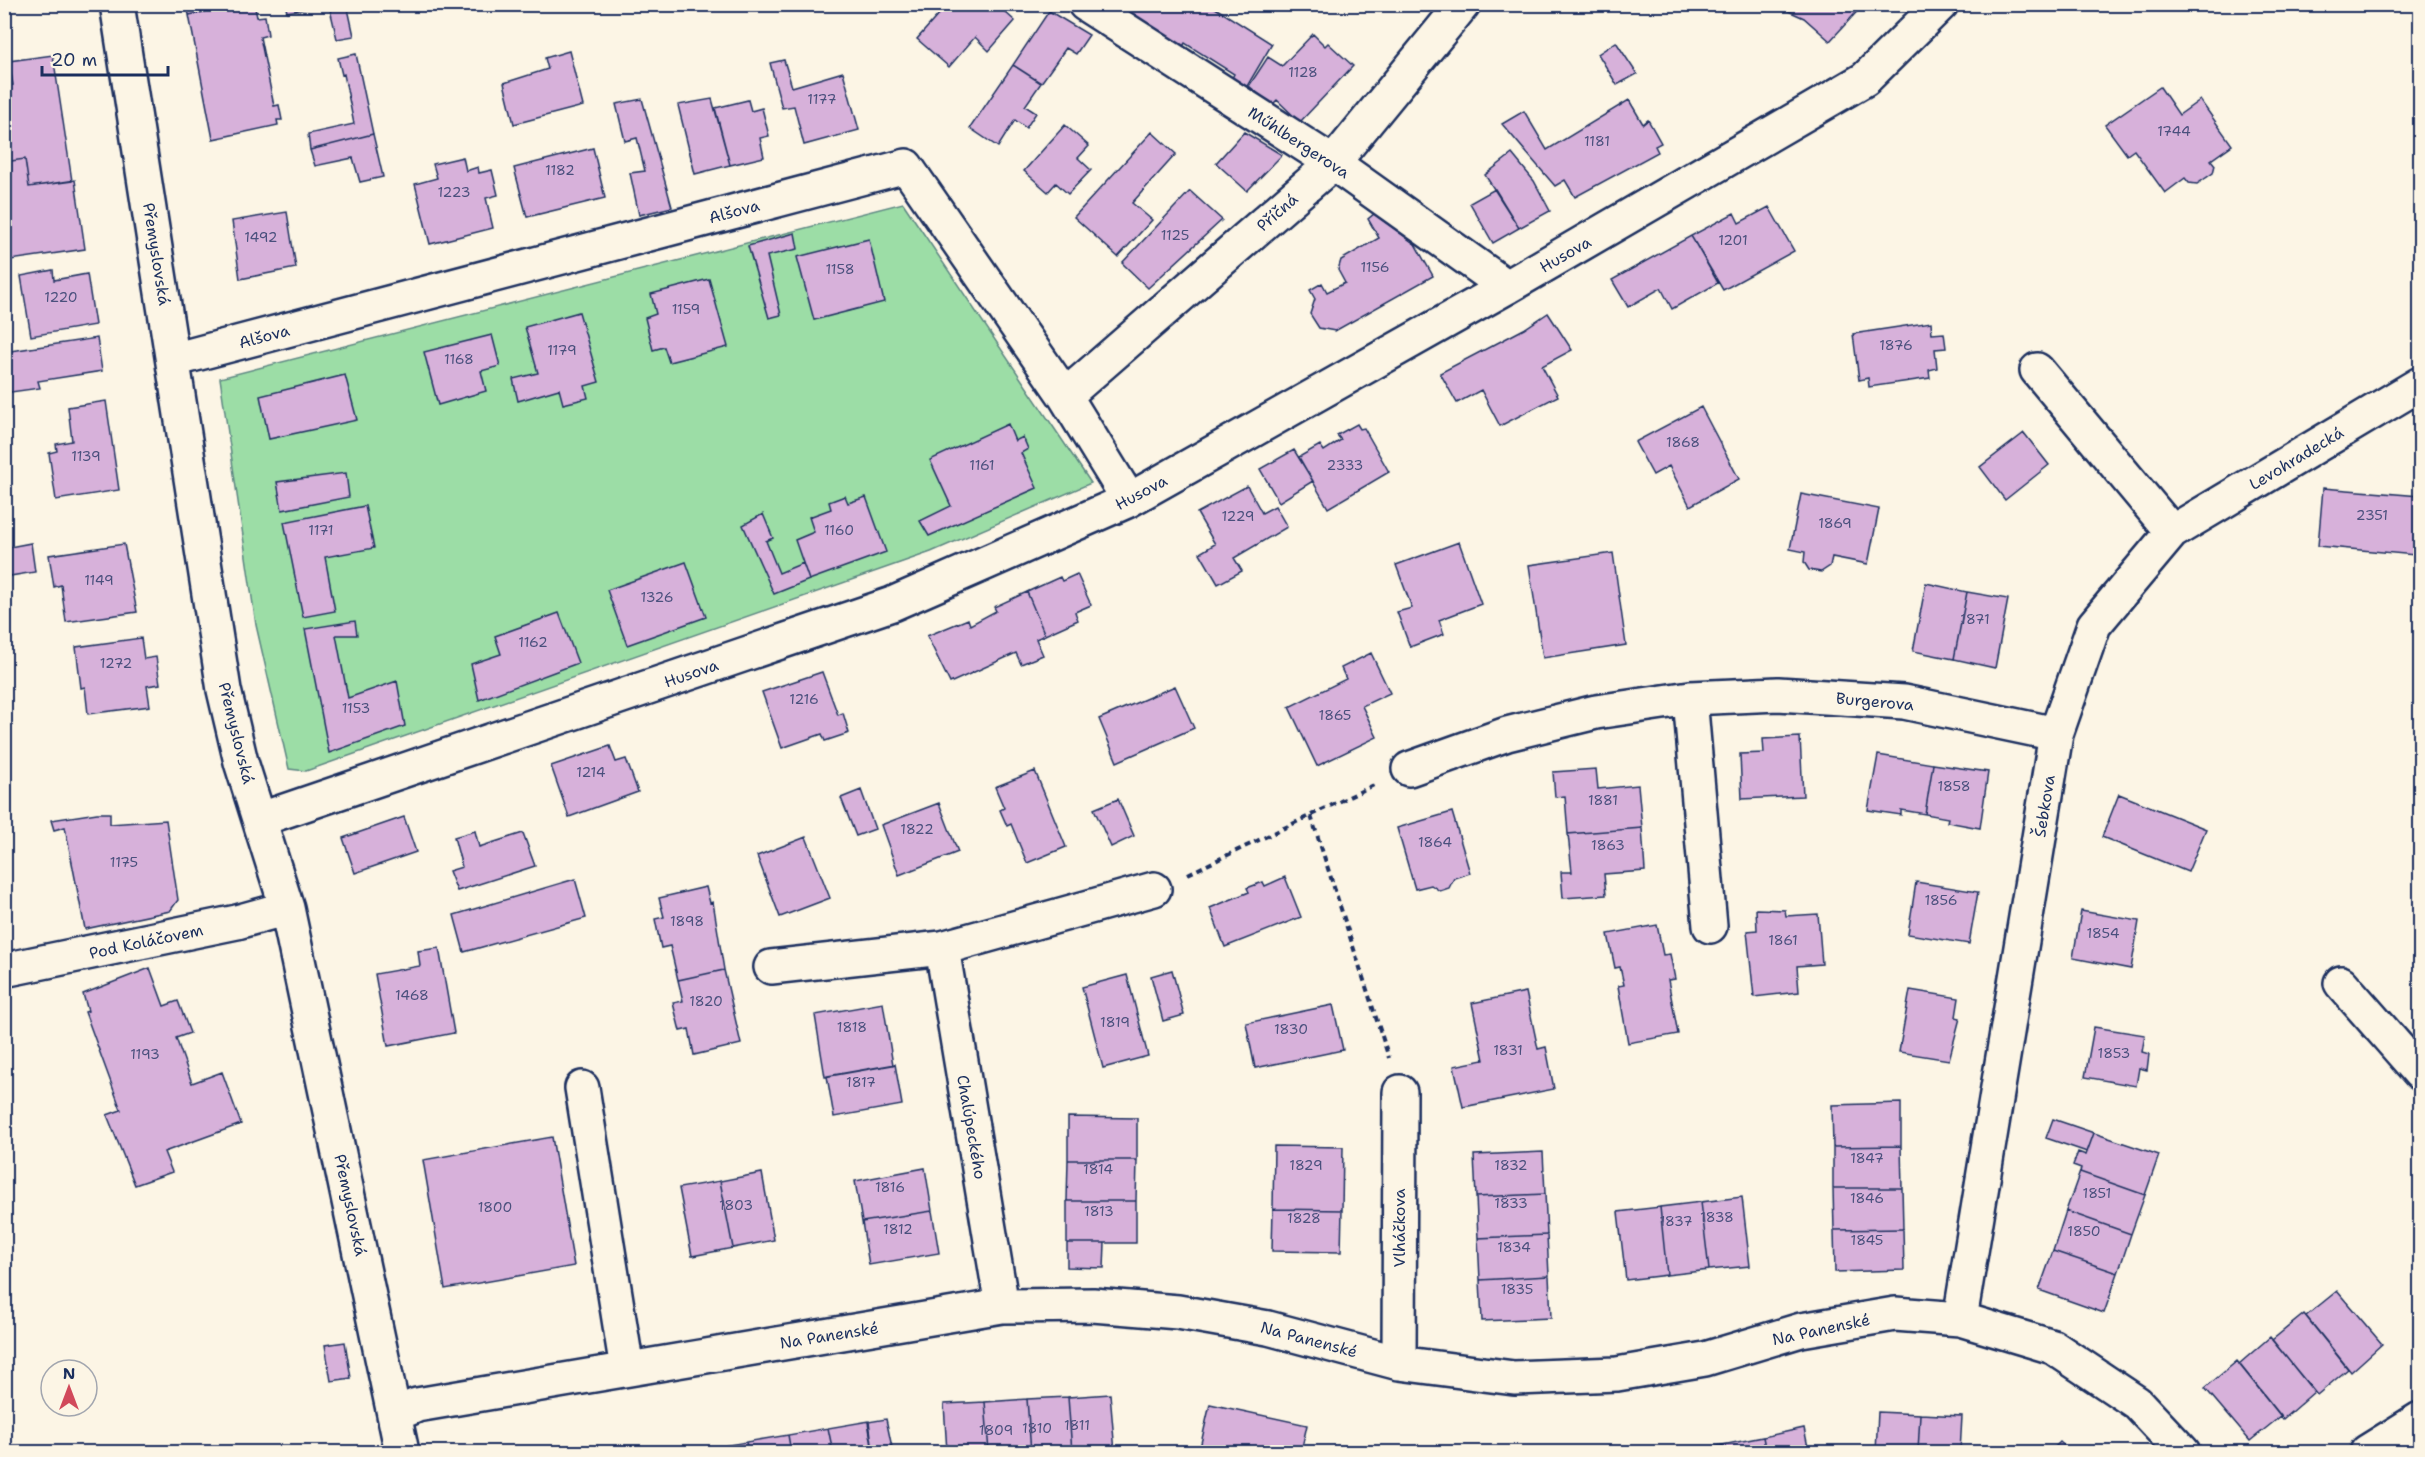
<svg xmlns="http://www.w3.org/2000/svg" width="2425" height="1457" viewBox="0 0 2425 1457" font-family="'Shantell Sans',sans-serif">
<style>
.green{fill:#9cdda6;stroke:#5c8682;stroke-width:1.5}
.building{fill:#d7b1da;stroke:#1b2f5e;stroke-width:1.5}
.lines{fill:none;stroke-linecap:round;stroke-linejoin:round}
.minor-casing{stroke:#1b2f5e;stroke-width:38}
.path{stroke:#1b2f5e;stroke-width:4;stroke-dasharray:6 4.5;stroke-linecap:butt}
.minor{stroke:#fcf5e5;stroke-width:33}
.labels{text-anchor:middle;stroke-width:6;stroke-linejoin:round;paint-order:stroke}
.number-label{font-size:14px;fill:#4a507d}
.street-label{font-size:16px;fill:#1b2f5e;stroke:#fcf5e5}
</style>
<rect width="100%" height="100%" fill="#fcf5e5"/>
<filter id="ink" filterUnits="userSpaceOnUse"><feTurbulence type="fractalNoise" baseFrequency=".0167" numOctaves="2"/><feDisplacementMap in="SourceGraphic" scale="12" xChannelSelector="R" yChannelSelector="G"/><feConvolveMatrix kernelMatrix="1 2 1 2 8 2 1 2 1" color-interpolation-filters="sRGB"/></filter>
<g filter="url(#ink)">
<!-- green -->
<path class="green" d="M903,203L1091,483L931,552L306,771L289,769L256,625L220,378Z"/>
<!-- building -->
<path class="building" d="M187,4H236V5L189,15Z
M254,4L257,17L265,16L268,35L260,37L274,106L279,105L282,120H277L278,125L213,139L189,15L236,5Z
M285,4H347L354,36L337,39L329,5L287,12Z
M948,4H996L1015,21L989,51L975,37L949,67L917,39Z
M1114,4H1209L1272,44L1246,88L1232,78L1234,74L1185,43L1182,48Z
M1786,4H1864L1830,41L1804,18L1784,9Z
M1049,11L1089,35L1076,54L1066,48L1041,83L1013,65Z
M1313,34L1325,46L1328,43L1353,66L1300,122L1277,100L1272,105L1249,86L1268,57L1282,66Z
M1616,42L1637,74L1617,85L1598,54Z
M569,51L583,106L514,124L504,83L548,69L545,58Z
M356,54L373,134L310,150L308,134L354,124L344,74L342,75L338,58Z
M53,55L72,181L29,187L25,159L4,162V86L13,85L9,61Z
M784,60L792,87L843,72L859,130L804,145L794,106L782,108L770,63Z
M1013,65L1041,83L1025,106L1036,113L1026,128L1015,120L998,147L970,128Z
M2160,87L2179,115L2200,100L2232,145L2211,160L2215,165L2213,173L2197,184L2189,183L2185,178L2165,193L2134,150L2127,155L2105,125Z
M642,99L672,207L639,215L630,173L645,171L637,138L625,141L616,104Z
M712,99L730,165L695,174L678,105Z
M748,100L751,111L762,108L769,136L760,138L764,157L730,165L715,108Z
M1629,100L1643,124L1648,120L1661,143L1655,146L1658,152L1575,197L1565,180L1555,186L1502,124L1524,111L1547,150Z
M1065,125L1089,146L1078,158L1091,170L1068,194L1056,183L1048,192L1024,171Z
M1152,132L1176,154L1132,203L1152,220L1118,257L1074,217Z
M1244,132L1282,155L1247,191L1216,163Z
M373,134L383,177L360,182L353,158L315,166L310,150Z
M593,148L605,198L527,217L514,168Z
M1512,154L1534,181L1550,211L1519,228L1485,175Z
M463,157L466,171L478,167L479,173L492,170L498,195L486,198L493,228L430,244L415,184L437,178L433,164Z
M25,159L29,187L75,180L85,249L4,261V162Z
M1495,189L1519,228L1493,243L1470,203Z
M1190,191L1222,220L1148,288L1122,263Z
M1769,207L1794,251L1723,290L1691,236L1734,213L1739,223Z
M287,212L296,268L240,279L232,221Z
M1374,214L1415,244L1433,276L1335,331L1319,328L1310,314L1315,299L1310,290L1322,283L1327,292L1345,283L1338,270L1341,260L1379,238L1368,219Z
M795,233L798,249L767,256L781,315L769,318L748,246Z
M1691,236L1718,283L1672,309L1661,288L1628,307L1612,280Z
M869,239L884,302L814,320L797,257Z
M53,270L54,280L87,274L95,325L31,336L21,276Z
M709,279L728,347L669,362L664,347L653,350L645,318L656,314L651,294Z
M579,312L599,382L585,386L588,398L563,404L559,389L518,401L513,379L538,373L525,327Z
M1548,313L1572,350L1542,366L1558,396L1500,426L1481,390L1457,403L1440,373L1524,329Z
M1931,322L1932,334L1944,333L1946,348L1935,349L1937,368L1929,370L1930,378L1869,387L1868,378L1859,380L1853,334Z
M492,335L500,366L481,371L486,391L438,405L424,352Z
M97,338L102,371L38,381L40,388L4,393V352Z
M345,375L357,420L269,439L260,396Z
M106,401L119,490L56,500L49,453L57,451L56,444L72,441L68,407Z
M1701,407L1739,479L1690,506L1669,466L1653,475L1635,442Z
M1008,424L1015,441L1023,437L1028,449L1021,453L1037,488L929,536L920,521L951,506L930,460Z
M1357,424L1360,429L1364,428L1389,472L1328,508L1299,457L1320,445L1324,451L1341,440L1337,435Z
M2024,433L2049,465L2005,500L1980,467Z
M1294,450L1313,481L1279,502L1260,469Z
M346,473L349,497L282,510L277,482Z
M1247,486L1262,513L1275,506L1287,527L1234,558L1242,571L1218,584L1200,553L1215,544L1197,513Z
M2323,488L2420,496L2415,555L2318,546Z
M1801,494L1879,509L1868,564L1832,557L1830,566L1821,572L1809,570L1804,562L1805,552L1790,549Z
M845,496L848,503L866,497L886,552L809,580L795,540L814,532L809,517L831,509L829,502Z
M365,506L374,548L325,557L335,611L303,617L284,522Z
M763,514L773,538L766,541L779,573L803,563L809,580L774,594L743,525Z
M1459,542L1481,604L1439,620L1444,634L1410,647L1397,612L1412,608L1396,565Z
M31,543L35,572L4,577V548Z
M124,544L137,612L66,622L61,585L54,587L49,555Z
M1613,553L1626,645L1543,658L1529,565Z
M686,562L706,617L627,645L607,590Z
M1077,574L1091,605L1075,612L1078,620L1045,635L1027,592L1060,577L1062,581Z
M1926,583L1967,592L1954,659L1913,651Z
M1027,592L1045,635L1036,639L1043,655L1021,664L1016,653L950,683L927,636L968,619L970,625L996,611L994,607Z
M1967,592L2008,599L1995,668L1954,659Z
M559,613L578,663L479,700L471,664L501,654L495,636Z
M355,621L357,635H336L348,698L397,681L405,726L329,753L305,629Z
M141,638L144,659L156,657L160,684L147,686L150,706L88,714L85,687L81,688L76,647Z
M1371,653L1390,693L1362,706L1377,737L1317,766L1289,707L1346,679L1341,668Z
M822,672L838,715L843,713L849,733L825,741L822,734L782,748L762,692Z
M1175,686L1194,728L1117,762L1099,719Z
M1800,737L1803,796L1742,799L1740,754L1764,753L1763,739Z
M610,746L616,762L626,759L638,792L569,817L551,766Z
M1878,755L1933,764L1925,814L1901,810V815L1868,810Z
M1933,764L1988,772L1980,828L1947,822L1948,818L1925,814Z
M1596,769L1598,789L1638,785L1642,828L1568,834L1565,796L1555,797L1553,772Z
M1035,771L1066,847L1027,863L1011,824L1007,826L1000,810L1004,808L995,787Z
M861,790L875,829L856,836L841,798Z
M2119,794L2206,829L2188,872L2102,837Z
M1118,799L1134,836L1111,847L1094,809Z
M939,803L958,852L899,875L881,825Z
M1452,812L1470,873L1454,878L1449,888L1440,891L1431,885L1415,889L1397,828Z
M97,813H110V824L166,820L178,900L170,911L85,929L65,827L54,830L51,820Z
M404,817L416,852L355,873L343,838Z
M1642,828L1645,871L1604,874L1606,895L1563,898L1561,872H1572L1568,834Z
M475,831L479,847L523,833L535,866L457,891L449,871L462,867L454,837Z
M806,837L830,898L780,917L757,856Z
M1285,877L1301,917L1225,947L1210,908L1249,892L1247,888L1263,882L1265,886Z
M575,879L586,918L464,952L454,915Z
M1916,882L1978,892L1969,944L1908,934Z
M706,887L710,903L713,902L724,970L678,980L670,946L661,948L655,919L664,917L659,898Z
M1756,909L1785,910L1786,916L1818,914L1822,964L1797,966L1799,992L1754,997L1747,931L1757,930Z
M2081,911L2139,921L2131,969L2073,958Z
M1657,925L1663,955L1670,954L1675,979L1668,980L1678,1034L1628,1043L1618,986L1624,985L1620,967L1615,968L1608,934Z
M439,948L454,1033L388,1046L375,974L420,966L418,951Z
M150,968L164,1006L178,1001L190,1033L176,1038L192,1083L222,1072L241,1124L164,1152L172,1172L135,1185L107,1115L121,1110L85,1012L88,1011L83,994Z
M724,970L741,1044L694,1055L689,1029L680,1031L673,1003L683,1001L678,980Z
M1172,970L1184,1015L1163,1021L1151,976Z
M1127,975L1148,1056L1103,1068L1082,987Z
M1910,990L1959,998L1956,1017L1960,1018L1949,1060L1899,1052Z
M1526,992L1538,1049L1546,1047L1554,1089L1463,1107L1454,1066L1484,1060L1472,1003Z
M883,1003L893,1065L825,1077L815,1015Z
M1333,1005L1343,1050L1255,1068L1246,1023Z
M2094,1027L2145,1035L2142,1052L2149,1054L2147,1070L2139,1068L2136,1086L2085,1077Z
M895,1064L902,1105L834,1117L827,1076Z
M1901,1103V1146L1833,1147L1832,1105Z
M1068,1117L1137,1118V1160H1068Z
M2053,1119L2094,1133L2087,1152L2046,1138Z
M2094,1133L2159,1155L2145,1195L2080,1172L2081,1168L2073,1165L2078,1152L2086,1155Z
M552,1137L574,1266L445,1289L423,1160Z
M1274,1146L1343,1147L1342,1210L1273,1209Z
M1901,1146L1902,1188H1833V1147Z
M1543,1152L1545,1194L1476,1197L1474,1155Z
M1068,1160H1137L1136,1201H1067Z
M925,1168L932,1211L862,1222L855,1181Z
M2080,1172L2145,1195L2131,1234L2066,1211Z
M762,1173L774,1240L733,1248L720,1181Z
M720,1181L733,1248L692,1256L679,1188Z
M1833,1188H1902L1903,1229L1834,1230Z
M1545,1194L1547,1235L1478,1238L1476,1197Z
M1742,1197L1750,1266L1709,1270L1701,1202Z
M1067,1201H1136V1243H1067Z
M1701,1202L1709,1270L1667,1275L1660,1207Z
M1660,1207L1667,1275L1626,1280L1618,1212Z
M1273,1209L1342,1210L1341,1252L1272,1251Z
M932,1211L939,1253L869,1265L862,1222Z
M2066,1211L2131,1234L2118,1273L2053,1251Z
M1903,1229L1904,1270L1835,1272L1834,1230Z
M1547,1235L1549,1276L1480,1280L1478,1238Z
M1067,1243H1105L1104,1268L1067,1267Z
M2053,1251L2118,1273L2104,1313L2039,1290Z
M1549,1276L1551,1318L1482,1321L1480,1280Z
M2337,1291L2382,1344L2351,1372L2306,1316Z
M2304,1314L2348,1369L2317,1395L2272,1340Z
M2270,1337L2314,1392L2283,1419L2239,1364Z
M345,1342L351,1378L331,1381L325,1345Z
M2237,1361L2281,1416L2250,1441L2205,1388Z
M1110,1394L1115,1452H1072L1068,1397Z
M1068,1397L1072,1452H1031L1027,1399Z
M1027,1399L1031,1452H989L985,1402Z
M985,1402L989,1452H947L944,1404Z
M1210,1404L1307,1425L1301,1452H1199Z
M1878,1412L1920,1414L1918,1452H1876Z
M1920,1414L1962,1416L1960,1452H1918Z
M886,1419L893,1452H873L868,1422Z
M869,1421L873,1452H833L828,1428Z
M828,1428L833,1452H791L788,1435Z
M1804,1428L1809,1452H1766L1763,1437Z
M788,1435L791,1452H748L746,1442Z
M1763,1437L1766,1452H1724L1722,1445Z
M746,1442L748,1452H706L705,1449Z
M2060,1442L2071,1452H2050Z
M1722,1445L1724,1452H1691Z"/>
<g class="lines">
<defs>
<path id="minor" d="M117,4L224,690L241,762L287,908L402,1452
M1085,4L1333,163L1507,287
M173,360L906,166L1065,396L1129,500
M2037,370L2172,532
M1065,396L1333,163L1463,4
M1690,698L1710,926
M1409,769L1507,734L1596,712L1690,698L1778,694L1904,702L2056,734
M261,819L892,604L1129,500L1507,287L1865,79L1941,4
M942,948L1002,1306
M771,967L942,948L1154,889
M4,970L237,922L287,908
M2341,983L2420,1073
M582,1088L627,1369
M1960,1319L2056,734L2094,625L2172,532L2420,384
M1399,1363L1400,1092
M394,1415L417,1405L1002,1306L1093,1305L1178,1312L1268,1328L1399,1363L1514,1378L1617,1374L1705,1359L1801,1330L1895,1314L1960,1319L2053,1347L2137,1403L2183,1452
M2367,1452L2420,1419"/>
</defs>
<!-- minor casing -->
<use href="#minor" class="minor-casing"/>
<!-- path -->
<path class="path" d="M1311,816L1389,1058
M1188,874L1376,784"/>
<!-- minor -->
<use href="#minor" class="minor"/>
</g>
</g>
<g class="labels">
<!-- number labels -->
<g class="number-label">
<text x="1303" y="77">1128</text>
<text x="822" y="104">1177</text>
<text x="2174" y="136">1744</text>
<text x="1597" y="146">1181</text>
<text x="560" y="175">1182</text>
<text x="454" y="197">1223</text>
<text x="1175" y="240">1125</text>
<text x="261" y="242">1492</text>
<text x="1733" y="245">1201</text>
<text x="1375" y="272">1156</text>
<text x="840" y="274">1158</text>
<text x="61" y="302">1220</text>
<text x="686" y="314">1159</text>
<text x="1896" y="350">1876</text>
<text x="562" y="355">1179</text>
<text x="459" y="364">1168</text>
<text x="1683" y="447">1868</text>
<text x="86" y="461">1139</text>
<text x="982" y="470">1161</text>
<text x="1345" y="470">2333</text>
<text x="2372" y="520">2351</text>
<text x="1238" y="521">1229</text>
<text x="1835" y="528">1869</text>
<text x="321" y="535">1171</text>
<text x="839" y="535">1160</text>
<text x="99" y="585">1149</text>
<text x="657" y="602">1326</text>
<text x="1975" y="624">1871</text>
<text x="533" y="647">1162</text>
<text x="116" y="668">1272</text>
<text x="804" y="704">1216</text>
<text x="356" y="713">1153</text>
<text x="1335" y="720">1865</text>
<text x="591" y="777">1214</text>
<text x="1954" y="791">1858</text>
<text x="1603" y="805">1881</text>
<text x="917" y="834">1822</text>
<text x="1435" y="847">1864</text>
<text x="1608" y="850">1863</text>
<text x="124" y="867">1175</text>
<text x="1941" y="905">1856</text>
<text x="687" y="926">1898</text>
<text x="2103" y="938">1854</text>
<text x="1783" y="945">1861</text>
<text x="412" y="1000">1468</text>
<text x="706" y="1006">1820</text>
<text x="1115" y="1027">1819</text>
<text x="852" y="1032">1818</text>
<text x="1291" y="1034">1830</text>
<text x="1508" y="1055">1831</text>
<text x="2114" y="1058">1853</text>
<text x="145" y="1059">1193</text>
<text x="861" y="1087">1817</text>
<text x="1867" y="1163">1847</text>
<text x="1306" y="1170">1829</text>
<text x="1511" y="1170">1832</text>
<text x="1098" y="1174">1814</text>
<text x="890" y="1192">1816</text>
<text x="2097" y="1198">1851</text>
<text x="1867" y="1203">1846</text>
<text x="1511" y="1208">1833</text>
<text x="736" y="1210">1803</text>
<text x="495" y="1212">1800</text>
<text x="1099" y="1216">1813</text>
<text x="1717" y="1222">1838</text>
<text x="1304" y="1223">1828</text>
<text x="1676" y="1226">1837</text>
<text x="898" y="1234">1812</text>
<text x="2084" y="1236">1850</text>
<text x="1867" y="1245">1845</text>
<text x="1514" y="1252">1834</text>
<text x="1517" y="1294">1835</text>
<text x="1077" y="1430">1811</text>
<text x="1037" y="1433">1810</text>
<text x="996" y="1435">1809</text>
</g>
<!-- street labels -->
<g class="street-label">
<text transform="translate(1299 142) rotate(33)" y="6">Műhlbergerova</text>
<text transform="translate(734 211) rotate(-15)" y="6">Alšova</text>
<text transform="translate(1277 212) rotate(-41)" y="6">Příčná</text>
<text transform="translate(157 254) rotate(81)" y="6">Přemyslovská</text>
<text transform="translate(1565 254) rotate(-30)" y="6">Husova</text>
<text transform="translate(264 336) rotate(-15)" y="6">Alšova</text>
<text transform="translate(2296 458) rotate(-31)" y="6">Levohradecká</text>
<text transform="translate(1141 492) rotate(-28)" y="6">Husova</text>
<text transform="translate(691 673) rotate(-19)" y="6">Husova</text>
<text transform="translate(1875 701) rotate(5)" y="6">Burgerova</text>
<text transform="translate(237 733) rotate(76)" y="6">Přemyslovská</text>
<text transform="translate(2044 806) rotate(-81)" y="6">Šebkova</text>
<text transform="translate(146 941) rotate(-12)" y="6">Pod Koláčovem</text>
<text transform="translate(972 1127) rotate(80)" y="6">Chalúpeckého</text>
<text transform="translate(351 1205) rotate(78)" y="6">Přemyslovská</text>
<text transform="translate(1399 1228) rotate(-90)" y="6">Vlháčkova</text>
<text transform="translate(1821 1329) rotate(-12)" y="6">Na Panenské</text>
<text transform="translate(829 1335) rotate(-9)" y="6">Na Panenské</text>
<text transform="translate(1309 1339) rotate(15)" y="6">Na Panenské</text>
</g>
</g>
<!-- margin -->
<rect width="2425" height="1457" fill="none" stroke="#fcf5e5" stroke-width="24"/>
<rect x="12" y="12" width="2401" height="1433" fill="none" stroke="#1b2f5e" stroke-width="2" filter="url(#ink)"/>
<!-- north arrow -->
<g transform="translate(69 1388)"><circle r="28" fill="#fcf5e5" stroke="#a2a6af" stroke-width="1.5"/>
<path d="M0-4.5L10 22L0 15L-10 22Z" fill="#d1495b"/>
<text y="-9" font-size="16" font-weight="bold" text-anchor="middle" fill="#1b2f5e">N</text>
</g>
<!-- scale -->
<path d="M42 66v9h126v-9" fill="none" stroke="#1b2f5e" stroke-width="3"/>
<text x="51" y="66" font-size="18" fill="#1b2f5e" stroke="#fcf5e5" stroke-width="4.5" paint-order="stroke">20 m</text>
</svg>
